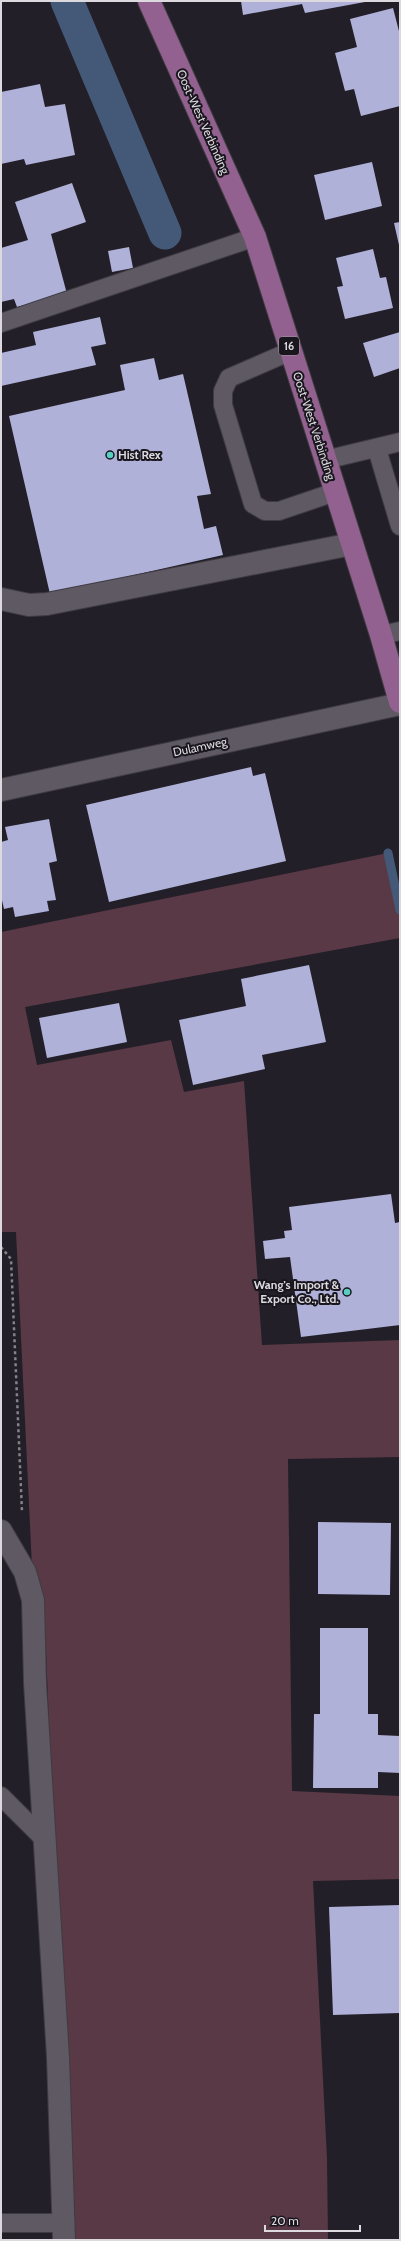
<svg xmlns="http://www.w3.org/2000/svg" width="401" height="2241" viewBox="0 0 401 2241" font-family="Cabin,sans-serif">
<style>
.green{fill:#593945}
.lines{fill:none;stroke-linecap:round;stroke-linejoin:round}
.stream{stroke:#445877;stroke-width:9}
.canal{stroke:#445877;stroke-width:33}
.building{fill:#afb1d9}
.lane-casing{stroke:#3f3b42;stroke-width:20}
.street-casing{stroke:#3f3b42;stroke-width:24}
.primary-casing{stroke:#3f3b42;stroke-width:24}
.path{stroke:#858289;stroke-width:2.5;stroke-dasharray:3 3;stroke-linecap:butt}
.lane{stroke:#5e5963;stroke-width:18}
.street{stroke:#5e5963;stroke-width:22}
.primary{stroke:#92618f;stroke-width:22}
.poi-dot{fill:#57cec2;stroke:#1a161e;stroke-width:1.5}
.labels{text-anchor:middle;stroke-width:4;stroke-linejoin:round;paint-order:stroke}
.shield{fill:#1a161e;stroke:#a29ea5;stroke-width:1}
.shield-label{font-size:11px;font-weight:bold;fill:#dcd9df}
.street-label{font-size:12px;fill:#dcd9df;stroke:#1a161e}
.poi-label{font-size:12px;font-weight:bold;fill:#dcd9df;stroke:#1a161e;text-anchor:start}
</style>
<rect width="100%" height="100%" fill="#231f28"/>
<!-- green -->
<path class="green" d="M388,853L400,910V938L25,1007L37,1065L171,1040L184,1092L244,1081L262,1345L400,1340V1457L288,1459L292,1791L400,1796V1879L313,1881L327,2159L328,2240H70L44,1602L32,1567L16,1232H1V932Z"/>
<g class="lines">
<!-- stream -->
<path class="stream" d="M388,853L400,910"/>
<!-- canal -->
<path class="canal" d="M67,1L165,233"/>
</g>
<!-- building -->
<path class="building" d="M241,1H365V2L305,13L302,4L243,15Z
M393,8L400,35V106L361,116L354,89L345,91L335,53L357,47L350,19Z
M40,84L45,107L65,104L75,155L26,165L24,159L1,164V92Z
M372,162L382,206L325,220L314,175Z
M72,183L86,222L51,234L67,294L17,307L14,299L1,302V248L28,240L15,202Z
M400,222V245H399L394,223Z
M129,247L133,268L112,272L108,251Z
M373,249L380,278L386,277L393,308L345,319L337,287L343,286L336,258Z
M100,317L106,344L91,347L96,365L1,386V353L36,345L33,332Z
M400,332V368L374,377L363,343Z
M154,358L159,380L183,374L211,494L197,496L204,529L216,526L223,555L50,594L9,416L125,390L120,365Z
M251,767L253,776L265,773L286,861L109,902L86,805Z
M49,819L57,861L49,863L56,900L47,901L49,911L15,917L13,907L4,909L1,896V842L8,840L5,827Z
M309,965L326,1042L262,1055L265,1069L193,1085L179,1020L246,1006L241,979Z
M119,1003L127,1042L47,1058L39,1018Z
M391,1194L395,1223L400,1222V1325L301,1337L290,1257L265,1259L263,1241L285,1238L284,1231L292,1230L289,1207Z
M318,1522L391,1523L390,1595L318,1594Z
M320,1628H368V1714H378V1735L400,1736V1773L378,1772V1788H313L314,1714H320Z
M400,1905V2013L333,2015L329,1907Z"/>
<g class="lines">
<defs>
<path id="lane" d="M1,323L255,237
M291,351L229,378L223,391V405L253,504L265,511H279L335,492
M377,449L400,526
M325,460L400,442
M381,635L400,631
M1,1796L45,1840
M1,2223H63"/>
<path id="street" d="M1,599L29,605L47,604L352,544
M1,790L400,704
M1,1531L25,1572L33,1600L35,1683L58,2057L64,2240"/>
<path id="primary" d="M149,1L255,237L381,635L400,702"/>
</defs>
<!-- lane casing -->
<use href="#lane" class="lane-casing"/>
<!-- street casing -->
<use href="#street" class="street-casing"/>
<!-- primary casing -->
<use href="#primary" class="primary-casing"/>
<!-- path -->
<path class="path" d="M1,1247L11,1259L22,1512"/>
<!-- lane -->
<use href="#lane" class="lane"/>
<!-- street -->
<use href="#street" class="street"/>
<!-- primary -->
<use href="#primary" class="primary"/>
</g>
<!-- markers -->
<g class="poi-dot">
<circle cx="110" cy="455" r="4"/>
<circle cx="347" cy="1292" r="4"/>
</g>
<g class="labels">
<!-- shield labels -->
<rect class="shield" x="279" y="337" width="20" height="18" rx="3"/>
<g class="shield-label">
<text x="289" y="350">16</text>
</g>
<!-- street labels -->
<g class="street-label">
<text transform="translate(203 122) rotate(66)" y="4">Oost-West Verbinding</text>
<text transform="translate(314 426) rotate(72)" y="4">Oost-West Verbinding</text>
<text transform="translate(200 747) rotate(-12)" y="4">Dulamweg</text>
</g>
<!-- poi labels -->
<g class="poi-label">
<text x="118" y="459">Hist Rex</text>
<text x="339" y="1289" text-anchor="end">Wang's Import &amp;<tspan x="339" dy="14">Export Co., Ltd.</tspan></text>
</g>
</g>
<!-- border -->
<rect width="401" height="2241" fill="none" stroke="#dcd9df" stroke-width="4"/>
<!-- scale -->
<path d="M265 2225v6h95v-6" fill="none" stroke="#dcd9df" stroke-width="2"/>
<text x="271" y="2225" font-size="12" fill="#dcd9df" stroke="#1a161e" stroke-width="3" paint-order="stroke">20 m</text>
</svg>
